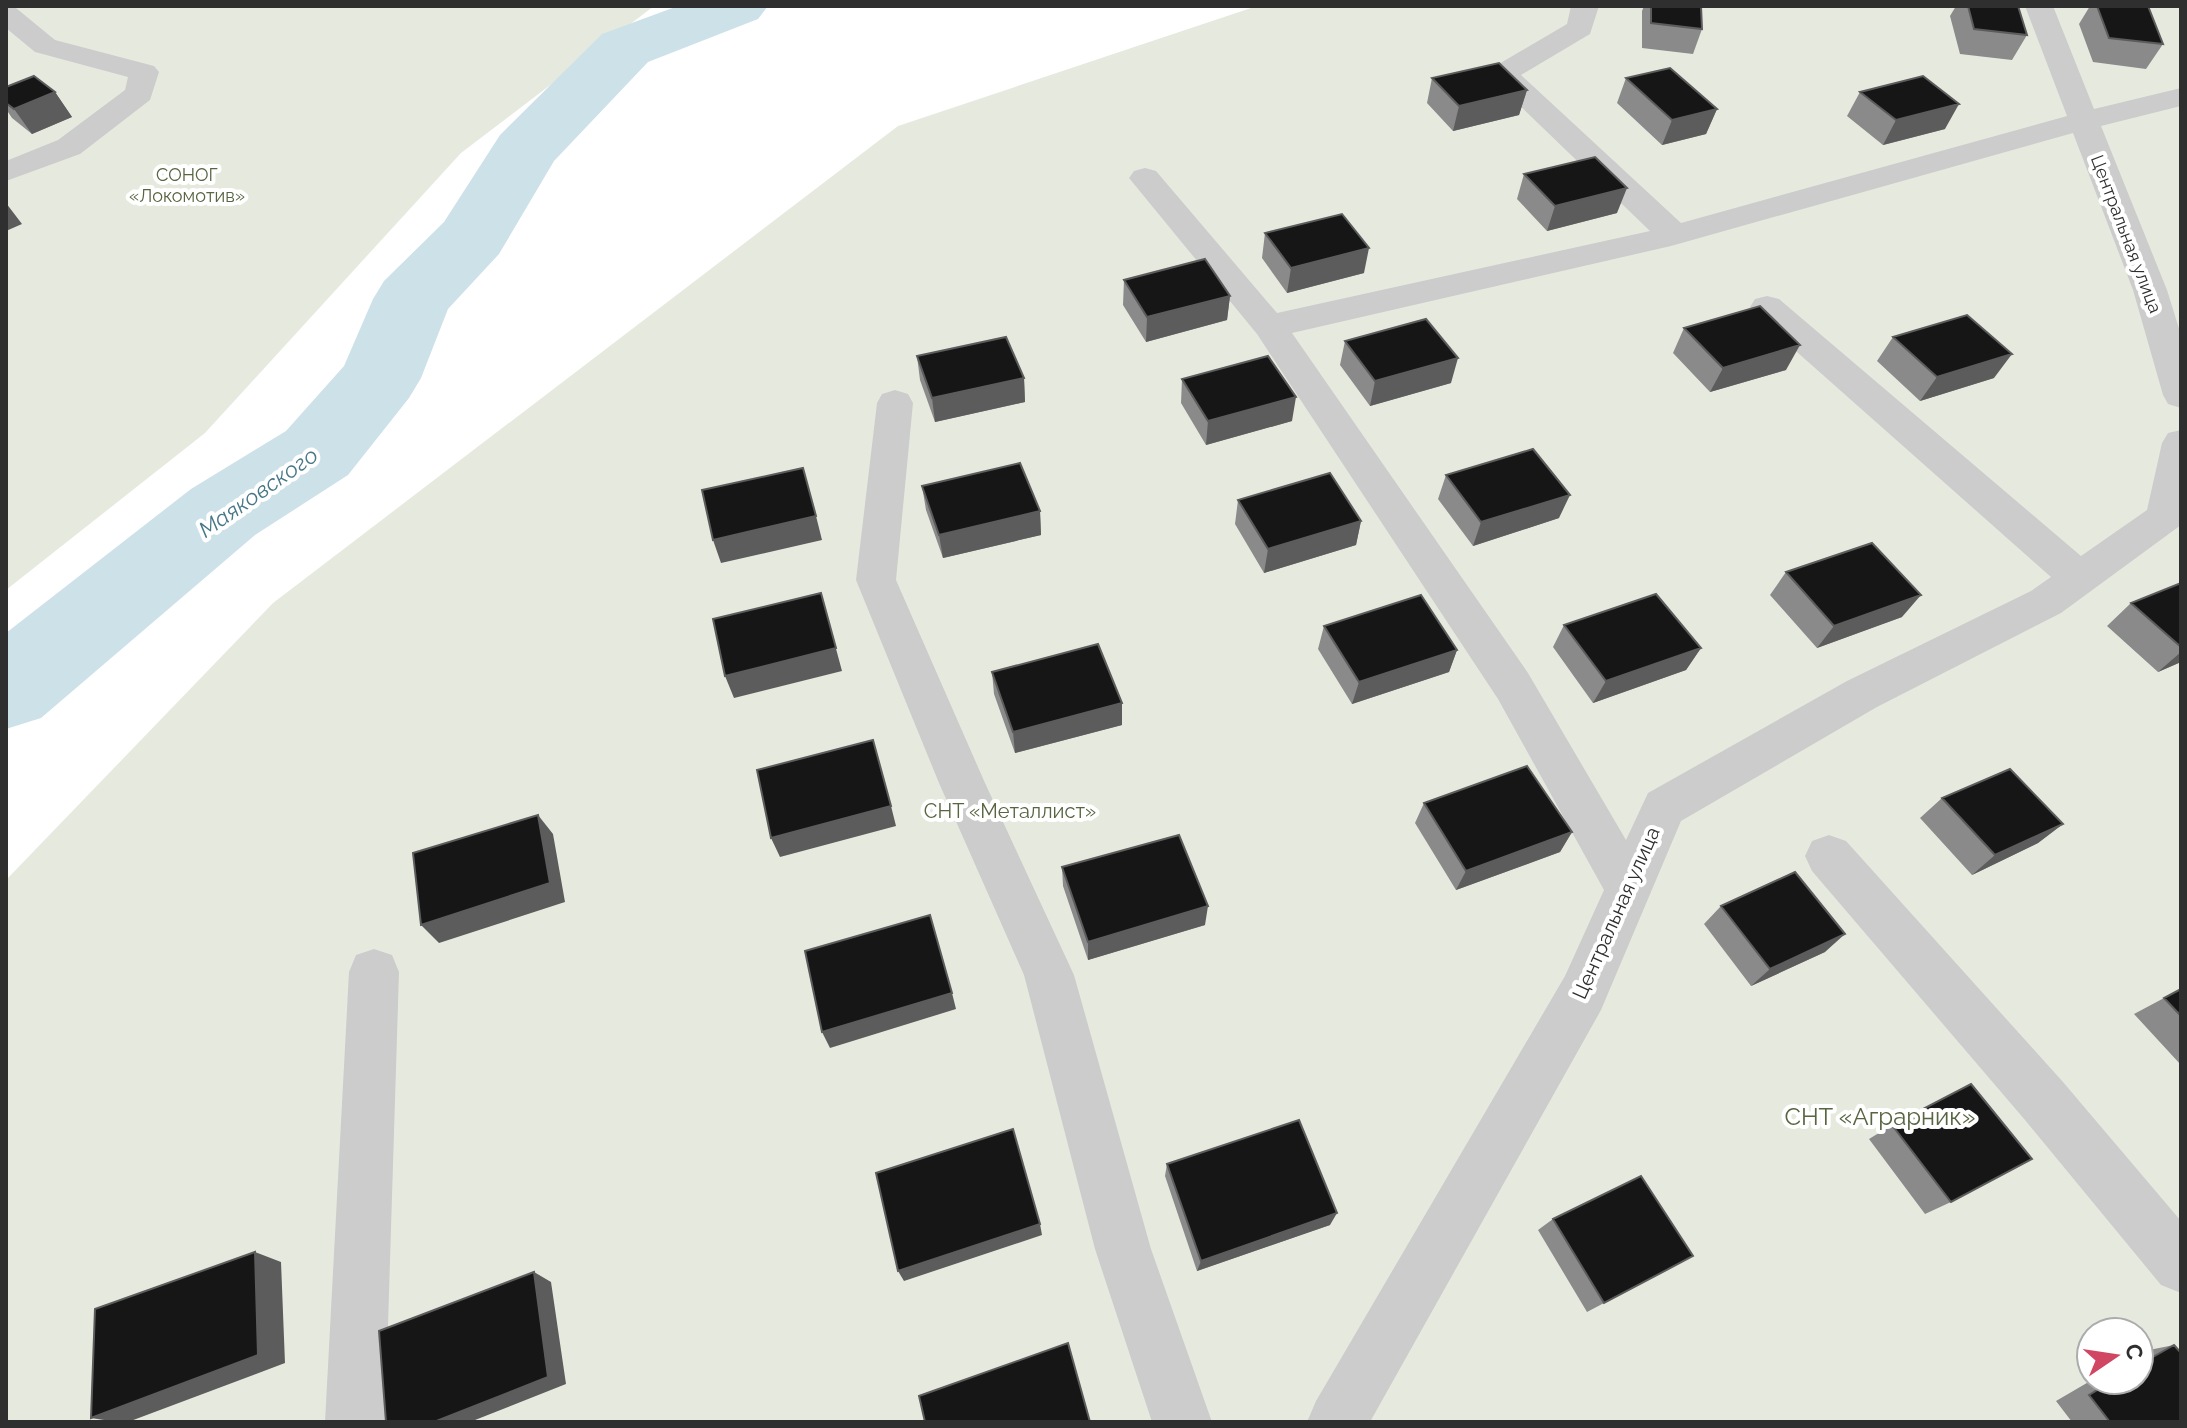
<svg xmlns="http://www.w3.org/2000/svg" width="2187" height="1428" viewBox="0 0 2187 1428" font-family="Raleway,sans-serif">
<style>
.green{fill:#e6eade;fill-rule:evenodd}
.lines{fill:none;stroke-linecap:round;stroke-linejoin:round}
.river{fill:#cde1e8;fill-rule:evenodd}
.minor{fill:#ccc;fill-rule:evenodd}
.wall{fill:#8a8a8a}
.shaded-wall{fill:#5c5c5c}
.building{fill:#161616;stroke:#5c5c5c;stroke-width:2}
.labels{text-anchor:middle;stroke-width:8;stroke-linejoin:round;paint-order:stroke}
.far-park-label{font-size:18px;fill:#576541;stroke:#fff}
.far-street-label{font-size:18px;fill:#2f2f2f;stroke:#fff}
.park-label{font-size:20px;fill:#576541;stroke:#fff}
.street-label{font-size:20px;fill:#2f2f2f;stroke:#fff}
.water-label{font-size:22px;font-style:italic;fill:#467787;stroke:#fff}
.near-park-label{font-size:24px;fill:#576541;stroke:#fff}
</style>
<rect width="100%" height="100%" fill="#fff"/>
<!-- green -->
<path class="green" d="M6,6H654L461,153L205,433L6,590Z
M1257,6H2181V1422H6V880L273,603L898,126ZM2091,1332H2139V1380H2091Z"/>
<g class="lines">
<!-- river -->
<path class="river" d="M678,6H768L758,19L648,62L554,161L499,254L448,309L421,378L409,398L348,475L255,535L41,718L6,729V633L191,489L286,431L344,366L373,299L384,281L444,222L500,135L602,34Z"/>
<!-- minor -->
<path class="minor" d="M6,6L16,8L55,40L154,66L159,72L150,100L80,154L6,181V161L58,140L125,90L128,77L35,52L6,28Z
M1571,6H1599L1590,34L1521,75L1681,223L2067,116L2025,6H2053L2094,109L2181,88V106L2101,126L2167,290L2181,335V408L2168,404L2163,395L2133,290L2073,133L1671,246L1292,333L1528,673L1626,840L1648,793L1847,681L2031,591L2051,577L1755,315L1750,307L1755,299L1767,296L1779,299L2081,556L2147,510L2162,443L2168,433L2181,430V525L2061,613L1877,707L1681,821L1601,1010L1370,1422H1307L1316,1401L1565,976L1604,890L1498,699L1257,334L1129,178L1134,171L1145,168L1156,171L1277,313L1650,231L1487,74L1492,68L1567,24Z
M895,390L908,394L913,403L896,580L985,783L1074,975L1151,1249L1212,1422H1152L1095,1249L1024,975L939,783L856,580L877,403L882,394Z
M1829,835L1846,841L2063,1082L2181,1221V1293L2161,1285L2025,1120L1812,871L1805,856L1812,841Z
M374,949L392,955L399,972L385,1422H325L349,972L356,955Z"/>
</g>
<!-- wall -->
<path class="wall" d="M1644,6H1701L1702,29L1693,54L1642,48V11Z
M1956,6H2018L2027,35L2012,60L1960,54L1950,16Z
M2090,6H2148L2163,44L2146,69L2093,62L2079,24Z
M1432,78L1527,90L1519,115L1453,131L1427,103Z
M1626,78L1717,109L1706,134L1662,145L1617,103Z
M6,87L55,92L72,117L32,134L12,118L6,109Z
M1860,92L1945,129L1883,145L1847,116Z
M1524,174L1617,213L1547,231L1517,199Z
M1265,233L1364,273L1287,293L1262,258Z
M1124,280L1230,296L1227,320L1146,342L1123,305Z
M1684,328L1786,370L1710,392L1673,353Z
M1893,337L1994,378L1920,401L1877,361Z
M1345,341L1451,383L1370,406L1340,365Z
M917,356L1024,378L1025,402L935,422L920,380Z
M1182,379L1292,421L1206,445L1181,403Z
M1446,475L1559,518L1473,546L1438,499Z
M922,486L1040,511L1041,535L943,558L926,510Z
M1238,500L1361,521L1356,545L1264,573L1235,524Z
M1786,572L1902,617L1817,648L1770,595Z
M2181,583V662L2158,672L2107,626L2131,603Z
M1564,625L1701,648L1686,670L1593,703L1553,647Z
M1324,626L1457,650L1449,672L1352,704L1318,649Z
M992,672L1122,725L1015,753L994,694Z
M1942,798L2063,824L2038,843L1972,875L1920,818Z
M1424,803L1572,832L1560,852L1456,890L1415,823Z
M1062,867L1205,925L1088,960L1063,886Z
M1721,906L1825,952L1751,986L1704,924Z
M2181,989V1065L2134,1014Z
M1892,1125L1951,1202L1925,1214L1869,1139Z
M1167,1164L1330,1225L1197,1271L1165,1176Z
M1553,1219L1693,1256L1587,1312L1538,1230Z
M2174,1345L2181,1422H2072L2056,1401L2092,1380H2139V1352Z"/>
<!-- shaded-wall -->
<path class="shaded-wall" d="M1527,90L1519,115L1453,131L1459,106Z
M55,92L72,117L32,134L14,109Z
M1959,104L1945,129L1883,145L1896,120Z
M1717,109L1706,134L1662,145L1672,120Z
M1627,188L1617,213L1547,231L1555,206Z
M6,203L22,224L6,231Z
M1369,248L1364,273L1287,293L1291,268Z
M1230,296L1227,320L1146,342L1147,317Z
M1800,345L1786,370L1710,392L1723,368Z
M2012,354L1994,378L1920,401L1937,377Z
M1458,358L1451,383L1370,406L1375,381Z
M1024,378L1025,402L935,422L932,398Z
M1296,397L1292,421L1206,445L1208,421Z
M1570,495L1559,518L1473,546L1481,522Z
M1040,511L1041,535L943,558L939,535Z
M816,516L822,540L721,563L713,540Z
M1361,521L1356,545L1264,573L1268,549Z
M821,593L842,671L734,698L725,676Z
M1921,595L1902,617L1817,648L1834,626Z
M1701,648L1686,670L1593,703L1606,681Z
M1457,650L1449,672L1352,704L1359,682Z
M2181,652V662L2158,672Z
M1122,703V725L1015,753L1013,732Z
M891,806L896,826L780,857L771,838Z
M538,815L553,834L565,902L439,943L421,925Z
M2063,824L2038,843L1972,875L1995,855Z
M1572,832L1560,852L1456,890L1466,871Z
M1208,906L1205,925L1088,960V942Z
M1845,934L1825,952L1751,986L1770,969Z
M952,993L956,1009L830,1048L822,1032Z
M1337,1213L1330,1225L1197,1271L1201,1261Z
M1040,1224L1042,1235L904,1281L898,1271Z
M255,1252L281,1262L285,1363L128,1422H117L91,1418Z
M534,1272L551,1282L566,1384L470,1422H434Z"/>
<!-- building -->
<path class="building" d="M1651,6H1701L1702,29L1651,23Z
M1968,6H2018L2027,35L1974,29Z
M2097,6H2148L2163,44L2109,38Z
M1499,63L1527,90L1459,106L1432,78Z
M1670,68L1717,109L1672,120L1626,78Z
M34,76L55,92L14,109L6,103V87Z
M1923,76L1959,104L1896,120L1860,92Z
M1595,157L1627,188L1555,206L1524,174Z
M1342,214L1369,248L1291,268L1265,233Z
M1205,259L1230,296L1147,317L1124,280Z
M1760,306L1800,345L1723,368L1684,328Z
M1967,315L2012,354L1937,377L1893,337Z
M1426,319L1458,358L1375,381L1345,341Z
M1006,337L1024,378L932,398L917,356Z
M1268,356L1296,397L1208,421L1182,379Z
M1533,449L1570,495L1481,522L1446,475Z
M1020,463L1040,511L939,535L922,486Z
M803,468L816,516L713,540L702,490Z
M1330,473L1361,521L1268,549L1238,500Z
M1872,543L1921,595L1834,626L1786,572Z
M2181,583V647L2131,603Z
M821,593L836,648L725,676L713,619Z
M1656,594L1701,648L1606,681L1564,625Z
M1421,595L1457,650L1359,682L1324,626Z
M1098,644L1122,703L1013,732L992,672Z
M873,740L891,806L771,838L757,770Z
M1527,766L1572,832L1466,871L1424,803Z
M2010,769L2063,824L1995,855L1942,798Z
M538,815L550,883L421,925L413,853Z
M1179,835L1208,906L1088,942L1062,867Z
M1795,872L1845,934L1770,969L1721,906Z
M930,915L952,993L822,1032L805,951Z
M2181,989V1016L2164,998Z
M1971,1084L2032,1159L1951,1202L1892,1125Z
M1299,1120L1337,1213L1201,1261L1167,1164Z
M1013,1129L1040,1224L898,1271L876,1173Z
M1641,1176L1693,1256L1604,1303L1553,1219Z
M255,1252L258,1355L91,1418L95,1309Z
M534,1272L548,1377L434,1422H386L379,1331Z
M1068,1343L1090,1422H925L919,1396Z
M2174,1345L2181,1353V1422H2110L2089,1395L2114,1380H2139V1365Z"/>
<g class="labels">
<!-- far-park labels -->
<g class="far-park-label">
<text x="187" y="181">СОНОГ<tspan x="187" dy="21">«Локомотив»</tspan></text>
</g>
<!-- far-street labels -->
<g class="far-street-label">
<text transform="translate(2126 234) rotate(69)" y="6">Центральная улица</text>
</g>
<!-- park labels -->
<g class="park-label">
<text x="1010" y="818">СНТ «Металлист»</text>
</g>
<!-- street labels -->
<g class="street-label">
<text transform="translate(1616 913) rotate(-66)" y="7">Центральная улица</text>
</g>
<!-- water labels -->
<g class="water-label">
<text transform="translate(258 492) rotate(-35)" y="8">Маяковского</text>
</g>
<!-- near-park labels -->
<g class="near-park-label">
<text x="1880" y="1125">СНТ «Аграрник»</text>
</g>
</g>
<!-- border -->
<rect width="2187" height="1428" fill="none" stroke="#2f2f2f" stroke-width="16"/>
<!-- north arrow -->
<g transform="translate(2115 1356) rotate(77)"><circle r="38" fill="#ffffff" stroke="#acacac" stroke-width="2"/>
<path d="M0-6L14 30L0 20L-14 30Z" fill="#d14662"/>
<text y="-12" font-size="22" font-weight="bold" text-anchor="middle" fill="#2f2f2f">С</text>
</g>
</svg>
